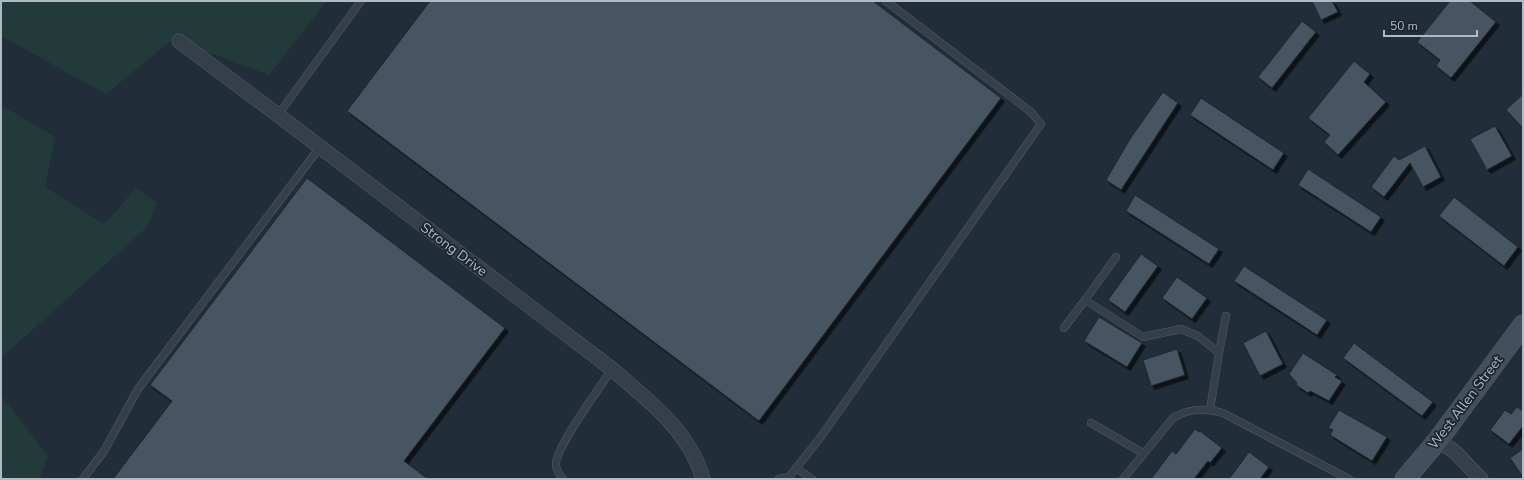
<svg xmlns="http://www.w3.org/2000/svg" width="1524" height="480" viewBox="0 0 1524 480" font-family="'Nunito Sans',sans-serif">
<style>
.green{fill:#233a3a}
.building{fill:#475563;stroke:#1c2630;filter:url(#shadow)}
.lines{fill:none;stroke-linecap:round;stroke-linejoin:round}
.lane-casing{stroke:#535d67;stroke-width:8}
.street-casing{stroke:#535d67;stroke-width:15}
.secondary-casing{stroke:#535d67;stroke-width:21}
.lane{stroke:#353f4a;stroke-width:7}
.street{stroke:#353f4a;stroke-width:14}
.secondary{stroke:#434f5d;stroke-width:20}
.labels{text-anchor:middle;stroke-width:3.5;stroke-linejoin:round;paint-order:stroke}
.street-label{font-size:14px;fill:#b0bac6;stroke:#1b242e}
</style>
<defs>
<filter id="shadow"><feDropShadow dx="3.5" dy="3.5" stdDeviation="0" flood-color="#0009"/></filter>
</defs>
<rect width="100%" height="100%" fill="#212e39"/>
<!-- green -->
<path class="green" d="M1,1H327L269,75L173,39L106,94L1,36Z
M1,105L55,137L45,187L104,224L136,188L157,203L147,227L1,358Z
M1,395L48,456L40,479H1Z"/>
<!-- building -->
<path class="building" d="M430,1H873L1001,98L759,421L347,111Z
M1312,1H1332L1338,12L1321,20Z
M1450,1H1470L1496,22L1451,78L1436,66L1440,60L1417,42Z
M1302,21L1316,32L1272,88L1258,77Z
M1354,61L1370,74L1364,82L1386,102L1338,155L1324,142L1330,135L1308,118Z
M1163,92L1178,103L1121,190L1106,180L1130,139Z
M1523,94V128L1506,110Z
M1201,98L1284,153L1273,170L1190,115Z
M1495,126L1512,156L1487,170L1470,139Z
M1425,146L1441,177L1423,187L1410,163L1384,197L1371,187L1394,156L1399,160Z
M1308,169L1381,217L1371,232L1298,185Z
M307,178L505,328L404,461L428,479H113L172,401L150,385Z
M1135,195L1219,249L1209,264L1126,211Z
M1454,197L1518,247L1504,266L1439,216Z
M1141,254L1158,266L1125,312L1108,300Z
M1244,266L1327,320L1317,335L1234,281Z
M1177,277L1207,298L1192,319L1162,298Z
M1099,317L1142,343L1127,367L1084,341Z
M1266,331L1283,364L1260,376L1243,343Z
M1354,343L1433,402L1422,416L1343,358Z
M1177,349L1185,375L1151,386L1143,360Z
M1303,353L1337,375L1335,377L1342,381L1329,401L1310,391L1308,393L1296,385L1297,383L1289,374Z
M1517,407L1523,411V426L1509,444L1490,430L1505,410L1511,414Z
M1339,410L1387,437L1372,461L1330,435L1333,430L1328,428Z
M1195,429L1199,432L1200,431L1222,448L1210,463L1208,461L1194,479H1151L1172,451L1176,454Z
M1523,449V477L1510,458Z
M1249,452L1269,467L1260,479H1229Z"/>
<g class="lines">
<defs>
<path id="lane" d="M278,115L361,1
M1085,300L1116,257
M1064,328L1085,300L1143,337L1181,329L1198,336L1219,353L1210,410
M1219,353L1226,316
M1091,423L1143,453
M796,468L812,479
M83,479L104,451L138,389L320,147
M563,479C560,475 556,471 556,465C554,449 601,386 612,369
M779,479L789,477L820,438L1041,124L1031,112L886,1
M1123,479L1173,418C1190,408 1204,408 1223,413L1349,479"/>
<path id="street" d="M179,41L278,115L612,369C648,400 690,431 703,479
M1438,440L1455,452L1481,479"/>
<path id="secondary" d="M1405,479L1438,440L1523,325"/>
</defs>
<!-- lane casing -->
<use href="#lane" class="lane-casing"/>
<!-- street casing -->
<use href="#street" class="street-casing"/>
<!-- secondary casing -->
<use href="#secondary" class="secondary-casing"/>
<!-- lane -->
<use href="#lane" class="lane"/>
<!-- street -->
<use href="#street" class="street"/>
<!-- secondary -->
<use href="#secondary" class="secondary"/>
</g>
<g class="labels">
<!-- street labels -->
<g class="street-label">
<text transform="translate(454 249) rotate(37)" y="5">Strong Drive</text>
<text transform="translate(1465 402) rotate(-53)" y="5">West Allen Street</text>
</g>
</g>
<!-- border -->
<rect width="1524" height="480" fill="none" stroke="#b0bac6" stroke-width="4"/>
<!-- scale -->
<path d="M1384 30v6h93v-6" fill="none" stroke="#b0bac6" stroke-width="2"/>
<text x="1390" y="30" font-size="12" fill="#b0bac6" stroke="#1b242e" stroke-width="3" paint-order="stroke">50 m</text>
</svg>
